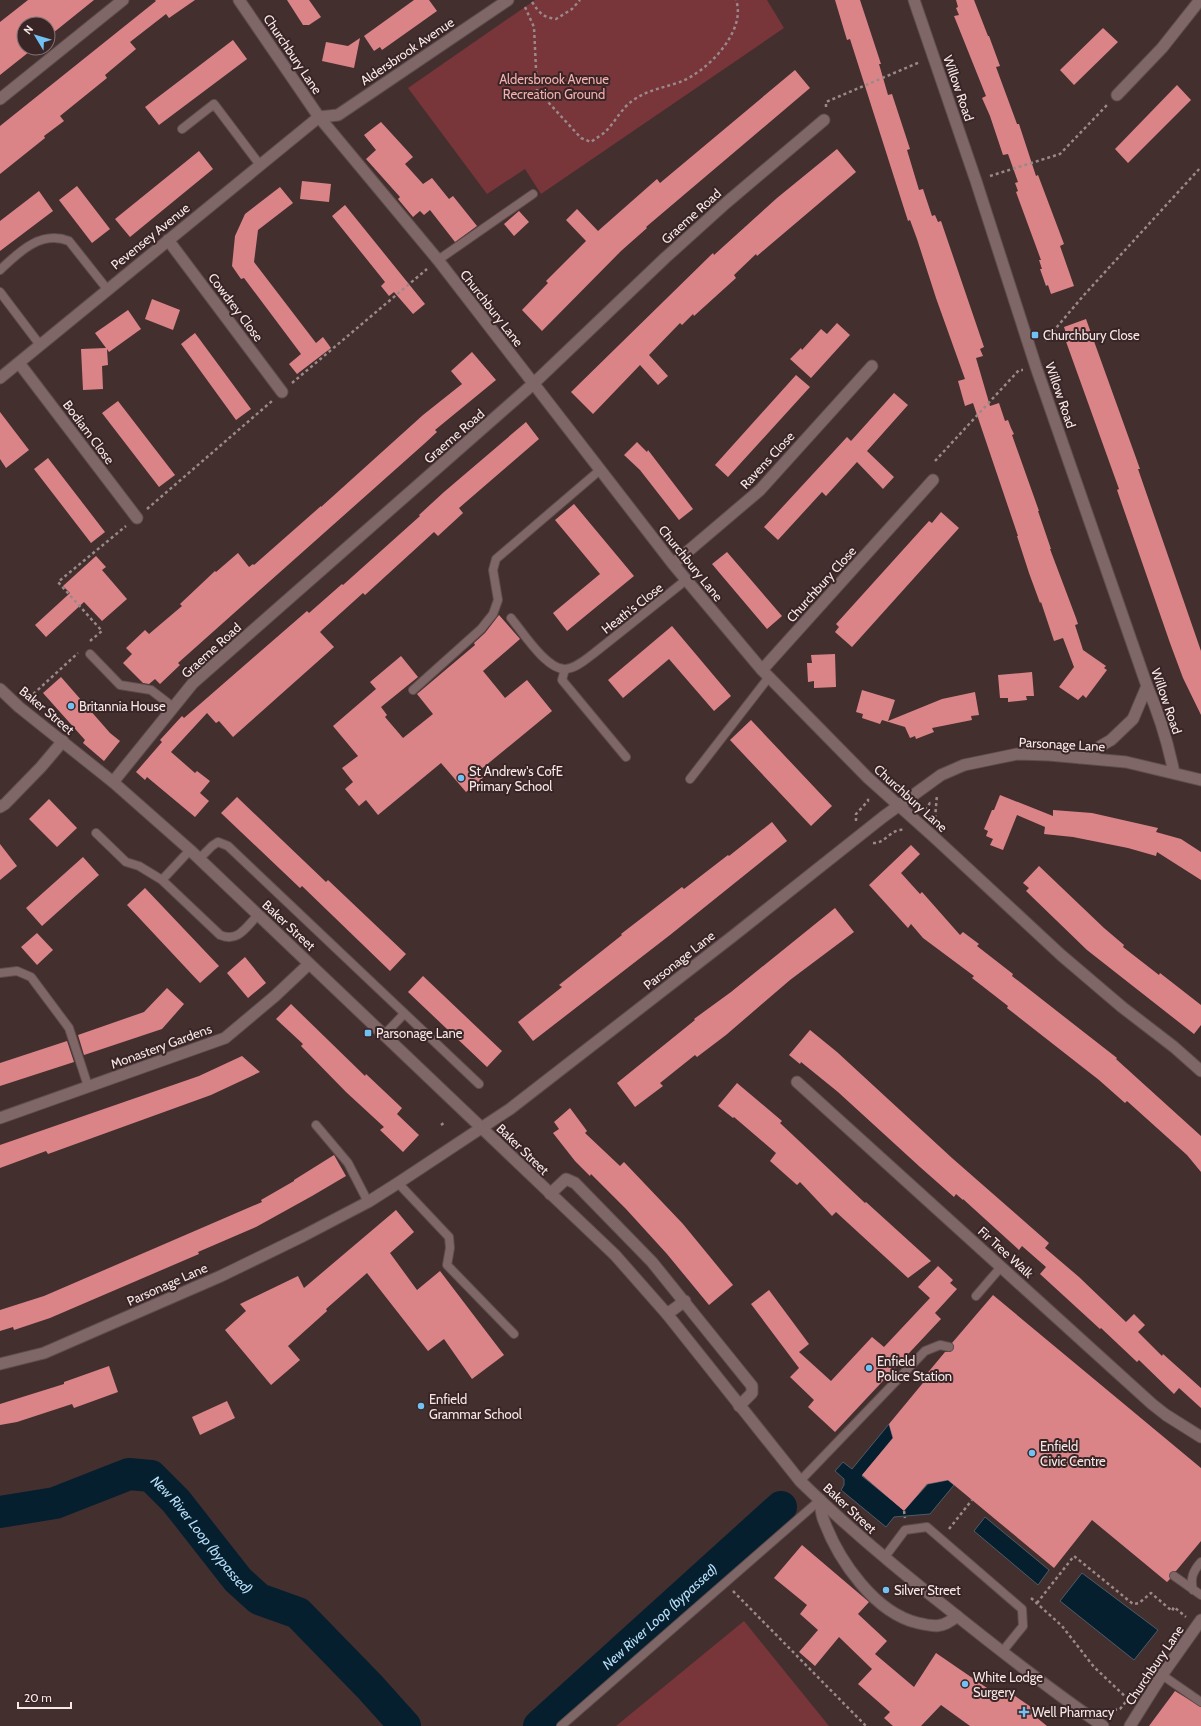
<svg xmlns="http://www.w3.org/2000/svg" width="1201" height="1726" viewBox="0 0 1201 1726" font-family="Cabin,sans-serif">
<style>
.green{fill:#78353a}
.water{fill:#061f2e;stroke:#4e5b66}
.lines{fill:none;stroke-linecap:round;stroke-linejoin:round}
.river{stroke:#061f2e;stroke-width:32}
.building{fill:#db8488}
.service-casing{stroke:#5f4d4d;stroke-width:10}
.minor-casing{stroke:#5f4d4d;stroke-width:13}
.tertiary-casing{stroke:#5f4d4d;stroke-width:13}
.path{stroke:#9b8989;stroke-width:2.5;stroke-dasharray:3 3;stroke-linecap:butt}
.service{stroke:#806767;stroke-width:8}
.minor{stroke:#806767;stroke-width:11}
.tertiary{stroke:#806767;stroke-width:11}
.poi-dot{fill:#72c1f5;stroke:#392525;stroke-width:1.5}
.labels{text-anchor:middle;stroke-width:4;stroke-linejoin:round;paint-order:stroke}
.street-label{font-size:13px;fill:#f7e8e8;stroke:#392525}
.park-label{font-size:13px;fill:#f4afb0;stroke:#392525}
.poi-label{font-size:13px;fill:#f7e8e8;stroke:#392525;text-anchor:start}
.water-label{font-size:14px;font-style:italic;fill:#b6dcf7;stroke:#392525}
</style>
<rect width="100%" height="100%" fill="#442f2f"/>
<!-- green -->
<path class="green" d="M535,0H767L784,28L541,194L525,169L487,194L408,88Z
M744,1621L829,1726H616Z"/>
<!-- water -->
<path class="water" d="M889,1424L893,1438L862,1476L904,1510L928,1484L948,1480L954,1485L930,1514L894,1517L886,1527L841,1490L844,1485V1479L835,1471L843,1462L852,1469Z
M985,1517L1049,1570L1038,1585L974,1531Z
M1082,1573L1158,1630L1134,1660L1060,1601Z"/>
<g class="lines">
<!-- river -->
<g class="river">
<path id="s1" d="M0,1512L55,1503L129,1474L151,1476L176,1501L238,1580L259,1599L298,1613L370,1687L405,1726"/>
<path id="s2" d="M539,1726L781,1507"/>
</g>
</g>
<!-- building -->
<path class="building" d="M28,0H94L48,37V24H24V48H34L0,75V22Z
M155,0H195L169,18L166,14L130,42L136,49L105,75L107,78L60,116L64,121L44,136L45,138L0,174V126L156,1Z
M287,0H309L321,17L309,25H303Z
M414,0H429L437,11L382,50L380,47L374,51L364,36Z
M835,0H860L881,64H879L888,95L892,94L910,149L907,150L919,190L923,189L932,216L935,215L938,222L941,221L984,347L980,349L983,356L976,358L990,406L999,403L1005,421L1008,420L1011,428L1014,434L1012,435L1039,511H1038L1051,549H1050L1076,618L1078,624L1075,625L1083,650L1106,666L1104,668L1107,670L1086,698L1083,695L1078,700L1059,687L1074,667L1063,638L1054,641L1041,602L1040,603L1029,573L1017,536H1018L973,403L965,406L958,381L965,379L936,298L917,239L910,220L908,221L850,39L847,40Z
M956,0H974L988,36H989L1000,66L996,67L1017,124H1019L1036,176L1038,175L1064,244L1060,246L1074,286L1051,294L1048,285L1046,286L1040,269H1042L1039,260H1041L1016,192L1018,191L1015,183L1018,182L1008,154L1003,155L990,116L982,98L986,96L954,16L959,15L956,8L958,7Z
M1103,28L1118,42L1074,85L1060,70Z
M360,38L354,68L322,61L326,42L348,46Z
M233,40L247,59L159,125L145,107Z
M795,70L810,88L646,227L647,228L621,251L542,331L522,310L548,283L546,281L586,241L566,220L577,209L598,231L657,179L660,183Z
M1177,85L1191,100L1128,163L1115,149Z
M381,122L413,157L405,164L423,184L432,178L449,199L453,196L477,226L455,242L430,210L424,215L420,211L413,217L398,199L400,197L366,159L376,150L364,135Z
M837,149L856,172L757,256L756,254L734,275L736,278L694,316L693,314L682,325L680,323L649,355L668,376L658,385L640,365L593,414L571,392L713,253L714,255L777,198Z
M199,151L213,169L130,237L115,219Z
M302,181L331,184L329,202L300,199Z
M77,186L110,229L92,243L59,200Z
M280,187L293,203L258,230L254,262L316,343L323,337L331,348L297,374L289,364L301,354L244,278L241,279L232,266L235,236L245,214Z
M39,191L53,211L0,251V221Z
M345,205L425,304L413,314L394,292L389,296L381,286L385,282L332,216Z
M519,211L529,222L514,236L504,224Z
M152,299L180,310L173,330L145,319Z
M128,310L141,329L109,352L107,349L108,365L102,366L103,389L83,390L81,349L106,348L95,333Z
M1086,319L1140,469H1138L1201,651V715L1183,678L1170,643L1117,490L1119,489L1064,336H1067L1064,327Z
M837,323L850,335L811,378L790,359L801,348L802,350L821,329L827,334Z
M195,333L251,409L236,420L181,344Z
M472,352L496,380L435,430L437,432L424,444L178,663L180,665L160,684L155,679L149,684L143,683L123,663L132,654L126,648L145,630L149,634L182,606L180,604L215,571L216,572L238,553L249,567L253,564L254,565L321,506V507L423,415L462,384L451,371Z
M796,375L810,387L728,477L715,465Z
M894,393L908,405L867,451L894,477L883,489L857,462L826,496L822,492L778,540L764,527L847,437L851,441Z
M118,401L175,475L159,487L102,413Z
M0,412L29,450L6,468L0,459Z
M526,422L539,439L459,508L463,513L438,536L434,532L365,595L363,593L323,629L320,632L334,647L233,737L219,721L216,723L207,713L171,752L195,773L197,771L210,781L200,793L209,801L195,817L147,777L145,780L136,772L162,742L160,740L182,716L184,718L307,611L309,613L342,584L343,585L420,516L419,515L444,492Z
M637,442L647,452L648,450L693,509L679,520L640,470L624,455Z
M48,458L105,532L91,543L34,469Z
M574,504L634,576L567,631L553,613L600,574L555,520Z
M941,512L959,528L852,647L835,632L839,627L836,624L929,521L932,523Z
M727,552L782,616L767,629L712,564Z
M96,556L106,567L102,570L127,599L102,621L84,602L46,637L35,625L70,593L63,586Z
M499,615L520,639L483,671L505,698L527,680L552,711L479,771L484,777L466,792L441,763L378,815L366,800L359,806L345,789L353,782L342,768L358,756L333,726L376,689L370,682L401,656L418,677L381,707L387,715L385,717L403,738L433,714L417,694L475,645L474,643L485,633Z
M672,626L731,696L714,711L669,659L623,698L608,680Z
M835,654L836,687L814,688V681L808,682L807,663H812L811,655Z
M1032,672L1034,696H1026L1027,700L1008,702V698H1000L998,675Z
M61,677L110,733L120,741L104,761L83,743L85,740L43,693Z
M862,690L895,700L888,721L942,699L975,692L979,715L971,716L972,720L932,728L934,732L916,739L915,736L910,738L905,727L882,720L880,724L862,718L863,714L856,712Z
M751,720L832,806L811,826L730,740Z
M1000,795L1053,816V810L1092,813L1158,828L1156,832L1181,839L1201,852V880L1157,852L1156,856L1128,848L1073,837L1044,834L1045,827L1017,815L1003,850L990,845L993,839L986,836L988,831L984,829L992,810H994Z
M237,797L326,882L328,880L406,954L390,971L302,886L300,888L221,813Z
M49,799L77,828L57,847L29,819Z
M772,822L787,841L670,935L533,1041L518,1022L562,987L559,985L622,935L621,934L682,887L684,889L728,855L729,856Z
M0,844L17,866L0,880Z
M911,845L920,854L901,873L920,894L922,892L960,935L963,932L979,944L977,946L1013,974L1012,976L1117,1058L1116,1059L1201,1136V1172L1187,1155L1127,1101L1125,1103L1099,1080L1007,1008L1008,1006L972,978L974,976L923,938L911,924L908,928L869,885Z
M83,857L99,875L42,926L26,908Z
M1039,866L1104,928L1124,945L1123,947L1159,975L1160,973L1201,1005V1025L1194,1034L1087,950L1026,891L1029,888L1023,883Z
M145,888L219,966L200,983L127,905Z
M835,908L854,932L790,980L726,1035L697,1057L695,1055L660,1083L663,1086L635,1107L617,1083L695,1020L694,1019L731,992Z
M37,933L53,950L37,965L21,947Z
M245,957L266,983L248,998L227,973Z
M423,976L502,1051L487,1067L408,992Z
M167,988L184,1004L162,1029L84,1055L78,1035L144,1012Z
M291,1004L365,1076L366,1074L402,1108L397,1114L419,1135L403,1152L380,1130L384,1127L346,1092L301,1046L303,1044L276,1019Z
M810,1030L837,1052L952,1158L1049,1243L1045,1248L1079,1277L1126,1322L1134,1314L1145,1325L1138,1332L1162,1356L1163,1354L1201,1388V1408L1179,1388L1174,1394L1139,1360L1137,1362L1101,1328L1100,1329L1040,1274L1046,1267L1022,1246L1019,1250L963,1199V1200L956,1194L954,1197L920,1167L838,1092L801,1062L800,1064L789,1055Z
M67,1041L74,1062L0,1086V1063Z
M242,1056L260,1072L211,1095L48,1154L46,1151L0,1168V1145L199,1076Z
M737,1083L782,1121L780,1123L865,1203L866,1202L931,1261L908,1278L836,1212L832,1216L800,1182L797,1185L770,1161L776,1153L734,1117L733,1118L718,1106Z
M570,1108L587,1131L585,1133L620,1166L624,1162L683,1224L733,1285L709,1305L667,1254L626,1209L591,1174L590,1176L575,1161L553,1133L559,1129L554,1122Z
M334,1155L346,1176L312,1196L256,1227L198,1252L199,1254L50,1318L14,1330L13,1327L0,1331V1310L44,1296L262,1202L261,1200L294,1181V1180Z
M396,1210L414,1232L390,1253L417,1290L440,1271L504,1355L472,1379L444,1339L428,1351L367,1273L326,1309L327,1311L288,1346L300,1360L271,1385L225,1330L246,1311L240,1304L298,1276L304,1288Z
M938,1266L953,1280L950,1283L957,1289L935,1313L941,1319L835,1432L808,1407L814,1400L790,1377L799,1368L751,1304L769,1290L809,1344L799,1352L831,1381L872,1337L884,1347L930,1298L918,1287Z
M993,1295L1201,1468V1541L1176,1571L1170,1573V1579L1167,1582L1092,1520L1054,1568L948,1480L927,1484L904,1511L862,1475L893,1438L889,1424L927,1378L925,1376L945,1352H950L953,1350L954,1346L952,1343Z
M109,1366L118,1392L74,1408L72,1404L17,1422L0,1425V1404L64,1384V1382Z
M227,1401L235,1418L200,1435L192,1417Z
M802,1545L869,1602L858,1614L887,1641L875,1654L914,1687L936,1653L1003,1699L1009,1692L1034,1709L1031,1713L1047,1726H970L941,1705L921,1726H893L884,1718L890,1712L858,1684L872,1669L839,1637L815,1666L799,1652L818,1630L800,1614L807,1605L774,1578Z
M1175,1691L1201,1707V1726H1149Z"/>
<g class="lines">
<defs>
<path id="service" d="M182,129L214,104L260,165
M438,260L533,194
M0,270C19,252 41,230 69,241L107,289
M0,292L40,345
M511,618C522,631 547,671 566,669C576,668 585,660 593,654L686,580
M90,654L120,685L151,690L173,707
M565,669L562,680L626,757
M413,690L481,629L493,614L498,600L493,570L496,559L600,470
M690,779L769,677
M96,833L126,862L139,866L162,880L220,935C238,943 246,927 258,915
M199,859L212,846L218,842L228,846L479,1084
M162,880L190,850
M0,973L17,971L31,977L69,1028L88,1086
M384,1035L404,1014
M316,1125L348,1163L368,1202
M398,1183L449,1237L450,1248L447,1265L514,1334
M976,1296L1001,1267
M800,1481L925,1351L940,1345L949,1347
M884,1558L905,1530L927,1527L1022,1609L1023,1626L1002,1652
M1174,1576L1201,1595
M1193,1590C1190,1578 1193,1571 1201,1562
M1162,1675L1201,1702
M561,1726L820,1500"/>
<path id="minor" d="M239,0L319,117L438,260L673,564L762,670L868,778L935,838L1061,955L1122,1007L1174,1047L1201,1071
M1117,95L1162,48L1200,0
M0,99L123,0
M168,240L282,392
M19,363L137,518
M0,378L319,117L338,115L508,0
M673,564L760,490L872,366
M762,670L933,480
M113,782L193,683L533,384L665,258L726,203L824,120
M0,807L5,804L41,767L63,741
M797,1082L1152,1404L1166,1415L1201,1437
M0,1118L225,1038L275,996L309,964
M550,1194L566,1179L575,1183L652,1262L752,1386V1393L739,1406
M667,1314L685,1301
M820,1500C821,1507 821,1515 824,1521C839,1561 875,1613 918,1623C935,1627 943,1628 957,1616
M1130,1726L1162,1675L1201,1620"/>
<path id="tertiary" d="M914,0L976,181L1036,367L1147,686C1159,714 1168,743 1174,773
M0,689L19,707L113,782L190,850L615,1255L667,1314L800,1481C847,1527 896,1568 947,1608C998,1649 1049,1689 1103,1726
M1080,758L1111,740L1133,719L1147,686
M0,1364L44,1353L221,1276L303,1236L368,1202L398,1183L510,1109L733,936L883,817L941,775L964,765L993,759L1017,754L1049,755L1126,762L1201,780"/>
</defs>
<!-- service casing -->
<use href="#service" class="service-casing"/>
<!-- minor casing -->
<use href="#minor" class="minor-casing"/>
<!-- tertiary casing -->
<use href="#tertiary" class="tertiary-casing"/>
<!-- path -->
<path class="path" d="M532,2C540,14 543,17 556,19L572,9L580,0
M525,7L534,27L537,90L581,138L591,142C596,138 602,135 606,131C615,122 622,108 632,101C647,90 663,88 680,82C707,72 747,31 736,0
M826,107V102L920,62
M990,176L1060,154L1108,104
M1045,341L1084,295L1201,167
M292,383L427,269
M935,461L1019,370H1023
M147,509L272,401
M90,641L102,631L58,582L126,526
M29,698L78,653
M925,810L930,803H933
M935,818L937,795
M856,821V814L868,801V797
M873,843C885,844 891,828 904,830
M441,1125L445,1122
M904,1511L905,1518
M949,1529L972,1500
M733,1591L866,1726
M1031,1598L1062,1626L1094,1667L1130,1701
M1037,1603L1074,1556L1133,1604L1139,1603L1151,1593L1172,1611L1174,1607L1186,1617
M1105,1711L1107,1708L1110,1711L1120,1709L1128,1699"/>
<!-- service -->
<use href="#service" class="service"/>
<!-- minor -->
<use href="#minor" class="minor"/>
<!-- tertiary -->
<use href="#tertiary" class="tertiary"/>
</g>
<!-- markers -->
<g class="poi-dot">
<rect x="1031" y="331" width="8" height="8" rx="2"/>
<circle cx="71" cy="706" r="4"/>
<circle cx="461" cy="778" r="4"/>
<rect x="364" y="1029" width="8" height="8" rx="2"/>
<circle cx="869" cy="1368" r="4"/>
<circle cx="421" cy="1406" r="4"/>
<circle cx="1032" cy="1453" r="4"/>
<circle cx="886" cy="1590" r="4"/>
<circle cx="965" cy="1684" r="4"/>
<path d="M1022 1706h4v4h4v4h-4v4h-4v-4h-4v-4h4z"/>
</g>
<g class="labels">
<!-- street labels -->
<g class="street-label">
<text transform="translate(407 51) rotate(-34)" y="5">Aldersbrook Avenue</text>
<text transform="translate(293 54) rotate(56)" y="5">Churchbury Lane</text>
<text transform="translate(959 88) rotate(71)" y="5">Willow Road</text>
<text transform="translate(691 216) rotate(-42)" y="5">Graeme Road</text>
<text transform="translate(150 236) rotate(-39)" y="5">Pevensey Avenue</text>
<text transform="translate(236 307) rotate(53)" y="5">Cowdrey Close</text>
<text transform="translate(492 308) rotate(52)" y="5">Churchbury Lane</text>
<text transform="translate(1061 395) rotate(71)" y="5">Willow Road</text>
<text transform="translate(89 432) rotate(53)" y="5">Bodiam Close</text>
<text transform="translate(454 436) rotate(-41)" y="5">Graeme Road</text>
<text transform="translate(767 460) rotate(-47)" y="5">Ravens Close</text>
<text transform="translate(691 563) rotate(51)" y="5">Churchbury Lane</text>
<text transform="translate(821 584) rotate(-48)" y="5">Churchbury Close</text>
<text transform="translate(632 608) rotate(-38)" y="5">Heath's Close</text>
<text transform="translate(211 650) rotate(-42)" y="5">Graeme Road</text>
<text transform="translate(1167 701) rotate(71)" y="5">Willow Road</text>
<text transform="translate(47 710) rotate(40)" y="5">Baker Street</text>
<text transform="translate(1062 744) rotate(3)" y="5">Parsonage Lane</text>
<text transform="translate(911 798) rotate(42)" y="5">Churchbury Lane</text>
<text transform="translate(289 925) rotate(43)" y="5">Baker Street</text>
<text transform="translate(679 960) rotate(-38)" y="5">Parsonage Lane</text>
<text transform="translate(161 1046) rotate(-20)" y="5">Monastery Gardens</text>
<text transform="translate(523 1149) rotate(44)" y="5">Baker Street</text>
<text transform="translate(1006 1252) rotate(42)" y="5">Fir Tree Walk</text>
<text transform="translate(167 1284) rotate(-24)" y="5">Parsonage Lane</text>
<text transform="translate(850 1508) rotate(43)" y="5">Baker Street</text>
<text transform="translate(1154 1665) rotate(-56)" y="5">Churchbury Lane</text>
</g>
<!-- park labels -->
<g class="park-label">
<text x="554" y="84">Aldersbrook Avenue<tspan x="554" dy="15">Recreation Ground</tspan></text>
</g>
<!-- poi labels -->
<g class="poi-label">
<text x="1043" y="340">Churchbury Close</text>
<text x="79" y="711">Britannia House</text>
<text x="469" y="776">St Andrew's CofE<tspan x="469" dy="15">Primary School</tspan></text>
<text x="376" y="1038">Parsonage Lane</text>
<text x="877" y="1366">Enfield<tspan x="877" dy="15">Police Station</tspan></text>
<text x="429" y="1404">Enfield<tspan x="429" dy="15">Grammar School</tspan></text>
<text x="1040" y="1451">Enfield<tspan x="1040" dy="15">Civic Centre</tspan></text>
<text x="894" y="1595">Silver Street</text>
<text x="973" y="1682">White Lodge<tspan x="973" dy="15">Surgery</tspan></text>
<text x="1032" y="1717">Well Pharmacy</text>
</g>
<!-- water labels -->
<g class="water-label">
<text dy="5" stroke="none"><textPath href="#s1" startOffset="235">New River Loop (bypassed)</textPath></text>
<text dy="5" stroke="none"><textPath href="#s2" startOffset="163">New River Loop (bypassed)</textPath></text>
</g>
</g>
<!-- north arrow -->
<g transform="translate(36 36) rotate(308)"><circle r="19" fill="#392525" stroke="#857373"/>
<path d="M0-3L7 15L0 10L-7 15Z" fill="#72c1f5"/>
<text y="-6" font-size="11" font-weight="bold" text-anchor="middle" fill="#f7e8e8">N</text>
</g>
<!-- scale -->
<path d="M18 1702v6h53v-6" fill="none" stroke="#f7e8e8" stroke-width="2"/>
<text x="24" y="1702" font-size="12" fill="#f7e8e8" stroke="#392525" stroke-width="3" paint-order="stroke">20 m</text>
</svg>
